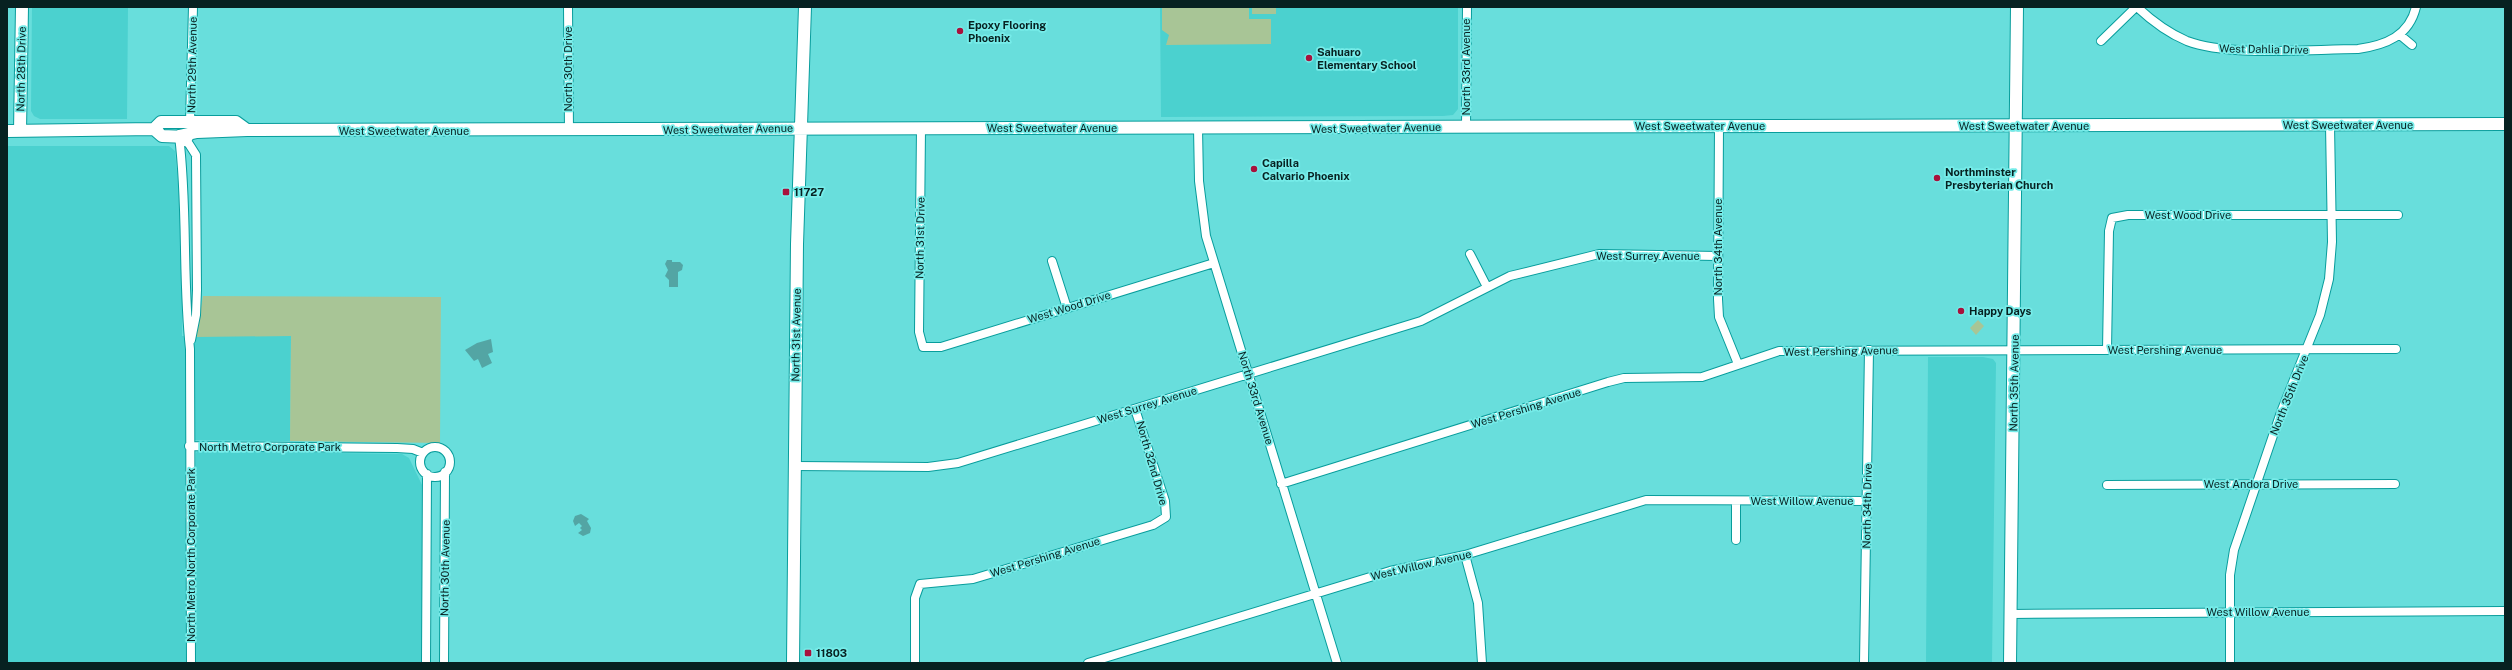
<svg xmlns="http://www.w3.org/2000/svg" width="2512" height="670" viewBox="0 0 2512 670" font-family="'Public Sans',sans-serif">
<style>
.built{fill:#4bd1cf}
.green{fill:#a8c596}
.water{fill:#53a5a4}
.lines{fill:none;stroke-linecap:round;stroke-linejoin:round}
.street-casing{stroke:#089d9c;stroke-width:10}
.secondary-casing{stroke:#089d9c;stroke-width:14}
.street{stroke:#fff;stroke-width:8}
.secondary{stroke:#fff;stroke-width:12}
.poi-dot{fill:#a8113c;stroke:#76ece9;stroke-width:1.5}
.labels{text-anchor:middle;stroke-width:3.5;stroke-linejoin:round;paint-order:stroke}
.poi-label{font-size:11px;font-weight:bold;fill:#072121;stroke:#76ece9;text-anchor:start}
.street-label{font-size:11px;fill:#072121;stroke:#76ece9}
</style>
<rect width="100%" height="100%" fill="#68dedc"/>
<!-- built -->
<path class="built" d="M32,7H128L127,119H40L34,116L31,111Z
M1160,7H1458V109L1453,115L1443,116L1161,117Z
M7,146H169L175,151L182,227V336H291L290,441L186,440L185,518H195L196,453L198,451L402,454L409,458L423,487L421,663H7Z
M1928,357H1983L1993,359L1996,363L1992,663H1926Z"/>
<!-- green -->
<path class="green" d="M1162,7H1249V19H1271V44L1166,45L1169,35L1162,30Z
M1252,7H1276V14H1252Z
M203,296L441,297L440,443L290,441L291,336L196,337Z
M1978,320L1984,326L1976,335L1970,328Z"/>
<!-- water -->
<path class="water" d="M667,260H672V262H680L683,265L682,270L678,272V287H669V280L665,276L668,270L665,264Z
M491,339L493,352L488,354L492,363L482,368L478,359L474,361L465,350L477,343Z
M581,514L589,519L587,521L591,528L590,533L583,536L578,533L582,530L580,528L582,526L579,523L575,526L573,521L575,516Z"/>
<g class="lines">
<defs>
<path id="street" d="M568,7L569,131
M2137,7C2152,21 2168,33 2187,41C2228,57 2312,49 2358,49C2386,45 2409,36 2416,7
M2400,35L2412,45
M2101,41L2136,7
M190,122L193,7
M1719,126L1718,299L1719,317L1738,364
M1466,127L1467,7
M921,128L919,332L923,347H941L1214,263
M1198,128L1199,181L1206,236L1337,663
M179,136C188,207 182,278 190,349L191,663
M180,137L189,144L196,155L197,290L196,315L191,340
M1470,254L1487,287
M1052,261L1067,308
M2107,350L2109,231L2112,218L2128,215H2398
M189,446L397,448L413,449L423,453
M420 462a15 15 0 1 1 30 0a15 15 0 1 1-30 0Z
M795,466L928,467L958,463L1421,321L1510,276L1599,254L1717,256
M1281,484L1608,382L1624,378L1702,377L1779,351L2396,349
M2107,485L2395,484
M1736,501V540
M1465,555L1478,603L1482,663
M2011,614L2505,611
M426,663L427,474
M444,663L445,472
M915,663V598L920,584L973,579L1153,525L1166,517L1165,501L1135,409
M1088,663L1390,571L1465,555L1646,500L1867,501
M1864,663L1869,350
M2230,663V575L2234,550L2281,412L2320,315L2329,279L2332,242L2330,125"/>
<path id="secondary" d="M154,129L161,122H236L247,130
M7,131L154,129L162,136L187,137
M20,131L22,7
M179,136L197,132L247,130L2505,124
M793,663L797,244L805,7
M2010,663L2017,7"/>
</defs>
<!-- street casing -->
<use href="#street" class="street-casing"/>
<!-- secondary casing -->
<use href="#secondary" class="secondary-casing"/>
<!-- street -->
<use href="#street" class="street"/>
<!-- secondary -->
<use href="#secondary" class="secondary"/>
</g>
<!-- markers -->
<g class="poi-dot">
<circle cx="960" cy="31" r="4"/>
<circle cx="1309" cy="58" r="4"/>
<circle cx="1254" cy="169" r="4"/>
<circle cx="1937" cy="178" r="4"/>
<rect x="782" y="188" width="8" height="8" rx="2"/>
<circle cx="1961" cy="311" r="4"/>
<rect x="804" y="649" width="8" height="8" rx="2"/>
</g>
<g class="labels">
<!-- poi labels -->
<g class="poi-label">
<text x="968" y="29">Epoxy Flooring<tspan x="968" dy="13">Phoenix</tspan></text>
<text x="1317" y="56">Sahuaro<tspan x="1317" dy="13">Elementary School</tspan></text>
<text x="1262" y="167">Capilla<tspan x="1262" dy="13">Calvario Phoenix</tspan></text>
<text x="1945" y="176">Northminster<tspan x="1945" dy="13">Presbyterian Church</tspan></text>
<text x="794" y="196">11727</text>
<text x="1969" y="315">Happy Days</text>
<text x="816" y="657">11803</text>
</g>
<!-- street labels -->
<g class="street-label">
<text transform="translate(2264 49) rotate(1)" y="4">West Dahlia Drive</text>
<text transform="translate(192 65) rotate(-89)" y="4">North 29th Avenue</text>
<text transform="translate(1466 67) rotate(-90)" y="4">North 33rd Avenue</text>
<text transform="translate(21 69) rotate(-89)" y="4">North 28th Drive</text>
<text transform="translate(568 69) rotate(-90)" y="4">North 30th Drive</text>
<text x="2348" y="129">West Sweetwater Avenue</text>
<text x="1700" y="130">West Sweetwater Avenue</text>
<text x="2024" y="130">West Sweetwater Avenue</text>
<text x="1052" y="132">West Sweetwater Avenue</text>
<text transform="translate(1376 128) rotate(-1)" y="4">West Sweetwater Avenue</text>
<text transform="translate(728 129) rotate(-1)" y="4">West Sweetwater Avenue</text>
<text x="404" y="135">West Sweetwater Avenue</text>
<text x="2188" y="219">West Wood Drive</text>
<text transform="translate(920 238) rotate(-89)" y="4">North 31st Drive</text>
<text transform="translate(1718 247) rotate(-90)" y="4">North 34th Avenue</text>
<text x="1648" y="260">West Surrey Avenue</text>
<text transform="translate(1069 307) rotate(-17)" y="4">West Wood Drive</text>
<text transform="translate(796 335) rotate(-89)" y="4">North 31st Avenue</text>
<text x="2165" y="354">West Pershing Avenue</text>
<text transform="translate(1841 351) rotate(-1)" y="4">West Pershing Avenue</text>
<text transform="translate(2014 383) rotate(-89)" y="4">North 35th Avenue</text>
<text transform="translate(2289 395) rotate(-68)" y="4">North 35th Drive</text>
<text transform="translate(1256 398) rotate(73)" y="4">North 33rd Avenue</text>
<text transform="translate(1147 405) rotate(-17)" y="4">West Surrey Avenue</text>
<text transform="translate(1526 408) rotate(-17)" y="4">West Pershing Avenue</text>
<text x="270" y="451">North Metro Corporate Park</text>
<text transform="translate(1152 463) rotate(74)" y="4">North 32nd Drive</text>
<text x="2251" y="488">West Andora Drive</text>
<text x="1802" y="505">West Willow Avenue</text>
<text transform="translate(1867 506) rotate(-89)" y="4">North 34th Drive</text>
<text transform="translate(191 555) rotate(-90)" y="4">North Metro North Corporate Park</text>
<text transform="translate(1045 557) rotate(-17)" y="4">West Pershing Avenue</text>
<text transform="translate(1421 565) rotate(-13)" y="4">West Willow Avenue</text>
<text transform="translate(445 568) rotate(-89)" y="4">North 30th Avenue</text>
<text x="2258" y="616">West Willow Avenue</text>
</g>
</g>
<!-- border -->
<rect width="2512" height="670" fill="none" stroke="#072121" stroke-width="16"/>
</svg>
